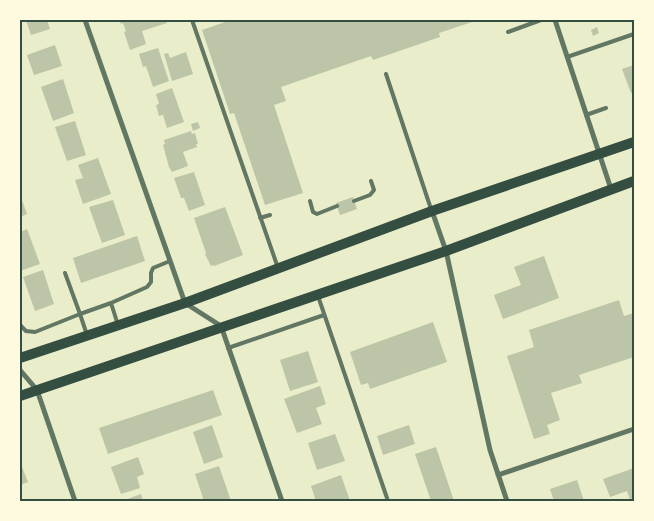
<svg xmlns="http://www.w3.org/2000/svg" width="654" height="521" viewBox="0 0 654 521" font-family="Lato,sans-serif">
<style>
.building{fill:#bcc5a7}
.lines{fill:none;stroke-linecap:round;stroke-linejoin:round}
.service{stroke:#617663;stroke-width:4}
.minor{stroke:#617663;stroke-width:5}
.secondary{stroke:#344e41;stroke-width:10}
.neatline{fill:none;stroke:#344e41;stroke-width:2}
</style>
<rect width="100%" height="100%" fill="#e9edc9"/>
<!-- building -->
<path class="building" d="M26,20H47L50,29L31,35Z
M119,20H166L167,23L142,31L146,44L130,50L124,32L126,31L123,23L121,24Z
M231,20H471L472,22L439,33L440,37L373,60L371,56L281,87L286,101L274,105L303,193L265,205L234,113L230,114L202,30Z
M597,27L599,33L593,36L591,30Z
M55,45L62,66L34,75L27,55Z
M158,48L169,81L153,87L146,66L143,67L139,54Z
M186,52L193,74L172,81L164,54L168,53L170,58Z
M634,65V92L631,93L622,69Z
M63,79L74,113L53,121L41,87Z
M172,88L184,122L167,128L163,115L159,116L156,105L159,104L156,94Z
M75,121L86,155L67,161L55,127Z
M198,122L200,128L193,131L191,124Z
M191,131L192,134L195,133L198,144H196L197,147L183,152L188,166L172,172L169,167L163,145L165,144L164,140Z
M98,158L111,194L83,204L75,180L83,178L78,165Z
M194,172L205,205L189,211L184,198H181L174,178Z
M20,195L27,214L20,217Z
M353,197L357,209L340,215L336,203Z
M113,200L125,235L102,243L89,207Z
M225,207L243,255L214,266V265L211,266L205,254L206,253L194,218Z
M27,229L40,264L20,271V232Z
M137,236L145,261L81,283L73,258Z
M544,256L559,298L503,319L494,295L521,285L514,267Z
M43,270L54,304L35,311L23,277Z
M619,300L624,316L634,313V357L579,375L582,383L551,393L560,420L547,425L550,434L534,439L507,356L534,347L529,330Z
M433,322L447,362L370,389L368,383L361,385L350,352Z
M308,351L318,382L290,391L280,360Z
M320,386L326,404L316,408L322,424L297,433L284,399Z
M213,390L222,415L108,454L99,428Z
M212,425L223,457L204,464L193,432Z
M409,425L415,444L383,455L377,436Z
M335,434L345,461L317,470L308,443Z
M436,447L454,501H431L415,454Z
M138,457L144,474L137,477L140,488L121,494L111,467Z
M20,462L28,482L20,485Z
M219,466L231,501H204L195,474Z
M634,468V499L630,500L627,491L610,497L603,479Z
M341,475L350,501H316L311,486Z
M577,480L584,501H554L550,489Z
M141,494L143,501H122Z"/>
<g class="lines">
<!-- service -->
<path class="service" d="M192,20L278,268
M508,32L541,20
M567,57L634,34
M386,74L431,209
M586,115L606,108
M310,201L313,212L317,214L337,206
M354,201L370,195L374,190L371,181
M260,218L270,215
M318,296L388,501
M111,303L147,287L151,282V273L153,268L170,261
M20,325L26,331L35,332L80,314L65,273
M87,335L80,314L111,303L118,325
M228,348L324,315"/>
<!-- minor -->
<path class="minor" d="M85,20L185,303L221,326L282,501
M555,20L611,189
M432,211L446,251L490,450L507,501
M20,370L37,390L75,501
M498,475L634,429"/>
<!-- secondary -->
<path class="secondary" d="M20,358L185,303L432,211L634,142
M20,396L446,251L634,181"/>
</g>
<!-- border -->
<rect width="654" height="521" fill="none" stroke="#fefae0" stroke-width="42"/>
<rect x="21" y="21" width="612" height="479" class="neatline"/>
</svg>
